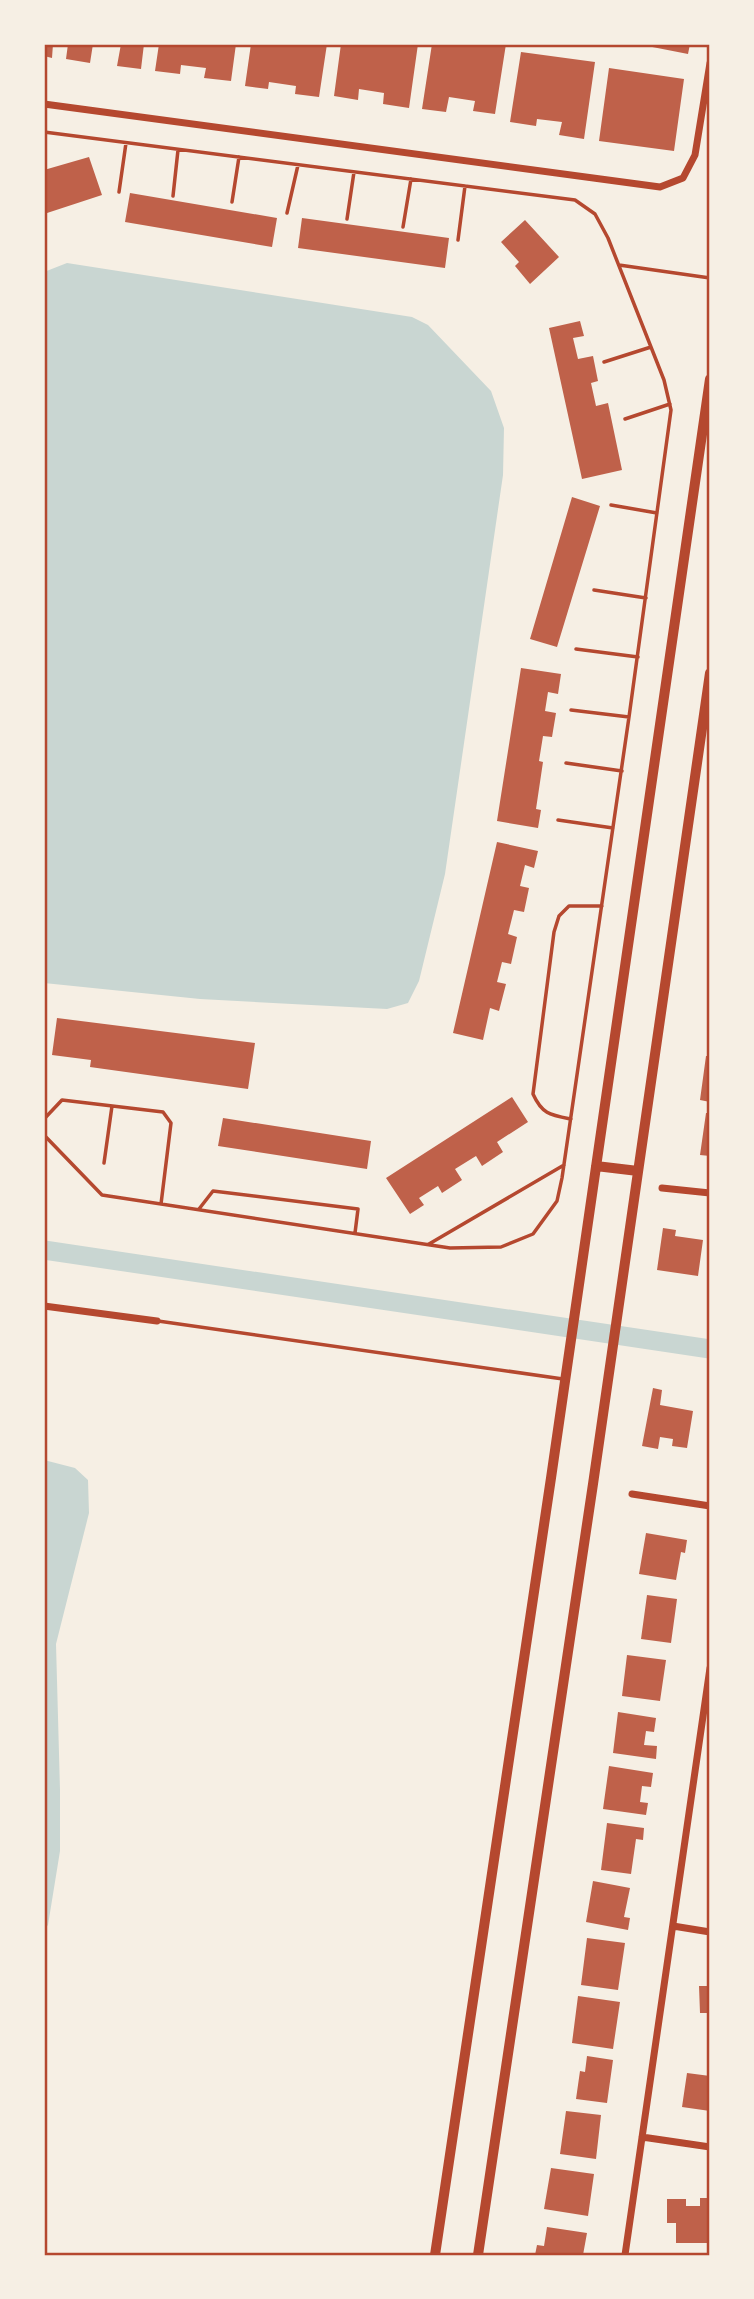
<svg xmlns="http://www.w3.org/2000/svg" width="754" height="2299" viewBox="0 0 754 2299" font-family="Manrope,sans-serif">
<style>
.water{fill:#c9d6d2}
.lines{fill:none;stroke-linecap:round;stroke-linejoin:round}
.canal{stroke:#c9d6d2;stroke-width:19}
.building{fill:#bf614a}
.service{stroke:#b5482f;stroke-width:3.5}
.minor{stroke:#b5482f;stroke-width:7}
.tertiary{stroke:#b5482f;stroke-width:10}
.neatline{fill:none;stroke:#b5482f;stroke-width:2.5}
</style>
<rect width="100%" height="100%" fill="#f6efe4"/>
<!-- water -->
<path class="water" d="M67,263L412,317L428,325L491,391L504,428L503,475L445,874L419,981L408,1003L387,1009L200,999L44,983V272Z
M44,1460L75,1468L88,1480L89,1513L56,1644L60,1790V1851L48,1925L44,1930Z"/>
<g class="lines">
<!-- canal -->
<path class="canal" d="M44,1250L710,1349"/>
</g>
<!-- building -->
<path class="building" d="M44,44H53L52,58L44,56Z
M68,44H93L90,63L66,59Z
M121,44H144L141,69L117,66Z
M159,44H236L231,81L204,78L206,68L181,65L180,74L155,71Z
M251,44H327L319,97L295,94L296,86L269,82L268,89L245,86Z
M341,44H418L409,108L383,104L384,93L359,89L358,100L334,96Z
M432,44H506L495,114L473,111L475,101L449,97L446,112L422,109Z
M637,44H690L688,54Z
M521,52L595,62L584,139L559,135L562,122L537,119L536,126L510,122Z
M609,68L684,79L674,151L599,141Z
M89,157L102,195L44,214V170Z
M130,193L277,218L272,247L125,222Z
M302,218L449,238L445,268L298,248Z
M525,220L559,257L530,284L515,266L519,262L501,242Z
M580,321L584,336L573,338L578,359L593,356L598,381L591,383L596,406L608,403L622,470L582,479L549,328Z
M572,497L600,506L557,647L530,639Z
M521,668L561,674L558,694L548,692L545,711L556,713L552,737L543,736L539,761L543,762L536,809L541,810L538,828L497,821Z
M497,842L538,851L534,868L525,865L520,886L529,888L524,912L514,910L508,934L517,937L511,964L502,962L497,982L506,984L499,1011L490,1008L483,1040L453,1033Z
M57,1018L255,1043L248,1089L90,1067L91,1060L52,1055Z
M706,1056H710V1102L700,1100Z
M512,1097L528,1122L497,1142L503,1152L482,1166L476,1156L455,1169L462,1180L442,1193L438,1186L419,1198L424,1205L410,1214L386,1178Z
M706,1113H710V1156L700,1155Z
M223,1118L371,1141L367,1169L218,1146Z
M663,1228L676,1230L675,1236L703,1240L698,1276L657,1270Z
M653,1388L662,1390L660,1405L693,1411L687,1448L672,1446L673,1439L660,1437L658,1449L642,1446Z
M646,1533L687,1540L685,1553L681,1552L676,1580L639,1574Z
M647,1595L677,1599L671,1643L641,1639Z
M627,1655L666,1660L660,1701L622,1696Z
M618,1712L656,1718L654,1732L646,1731L644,1745L657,1746L656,1759L613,1753Z
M609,1766L653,1773L651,1787L642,1786L640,1802L648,1803L646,1815L603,1809Z
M607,1823L644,1828L643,1840L636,1839L631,1874L601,1870Z
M593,1881L630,1888L624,1917L630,1918L628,1930L586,1922Z
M587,1938L625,1943L618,1990L581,1985Z
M699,1986H710V2013H700Z
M578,1996L620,2002L613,2049L572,2043Z
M587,2056L613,2060L607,2103L576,2099L580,2071L585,2072Z
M687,2073L710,2076V2111L682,2107Z
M566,2111L601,2115L596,2159L560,2154Z
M551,2168L594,2174L588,2216L544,2209Z
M700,2198H710V2243H676V2223H667V2199H686V2206H700Z
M547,2227L587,2233L583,2255H535L537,2245L544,2246Z"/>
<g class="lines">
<!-- service -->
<path class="service" d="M44,132L575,200L595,214L608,238L664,380L671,410L629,717L562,1178L557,1201L533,1234L501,1247L450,1248L102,1195L44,1135
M119,192L126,143
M173,196L178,150
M232,202L239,157
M287,213L298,165
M347,219L354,172
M403,227L411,179
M458,240L465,186
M619,265L710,278
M604,362L651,347
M625,419L670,404
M611,505L657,513
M594,590L646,598
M576,649L638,657
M571,710L629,717
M566,763L622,771
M558,820L613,828
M44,1119L62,1100L163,1112L171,1123L161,1204
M571,1119C550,1115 542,1114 533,1094L554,932L559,916L569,906H602
M104,1163L112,1106
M199,1209L213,1191L358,1209L355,1233
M429,1244L564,1165
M158,1321L563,1379"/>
<!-- minor -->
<path class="minor" d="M44,104L660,187L683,178L695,155L710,63
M662,1188L710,1193
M44,1306L157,1321
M632,1494L710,1506
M673,1926L710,1932
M642,2137L710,2147
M625,2255L710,1668"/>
<!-- tertiary -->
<path class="tertiary" d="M596,1166L638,1171
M435,2255L551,1478L710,379
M478,2255L593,1484L710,673"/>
</g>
<!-- border -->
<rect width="754" height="2299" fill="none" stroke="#f6efe4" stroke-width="91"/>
<rect x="46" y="46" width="662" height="2208" class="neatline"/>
</svg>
